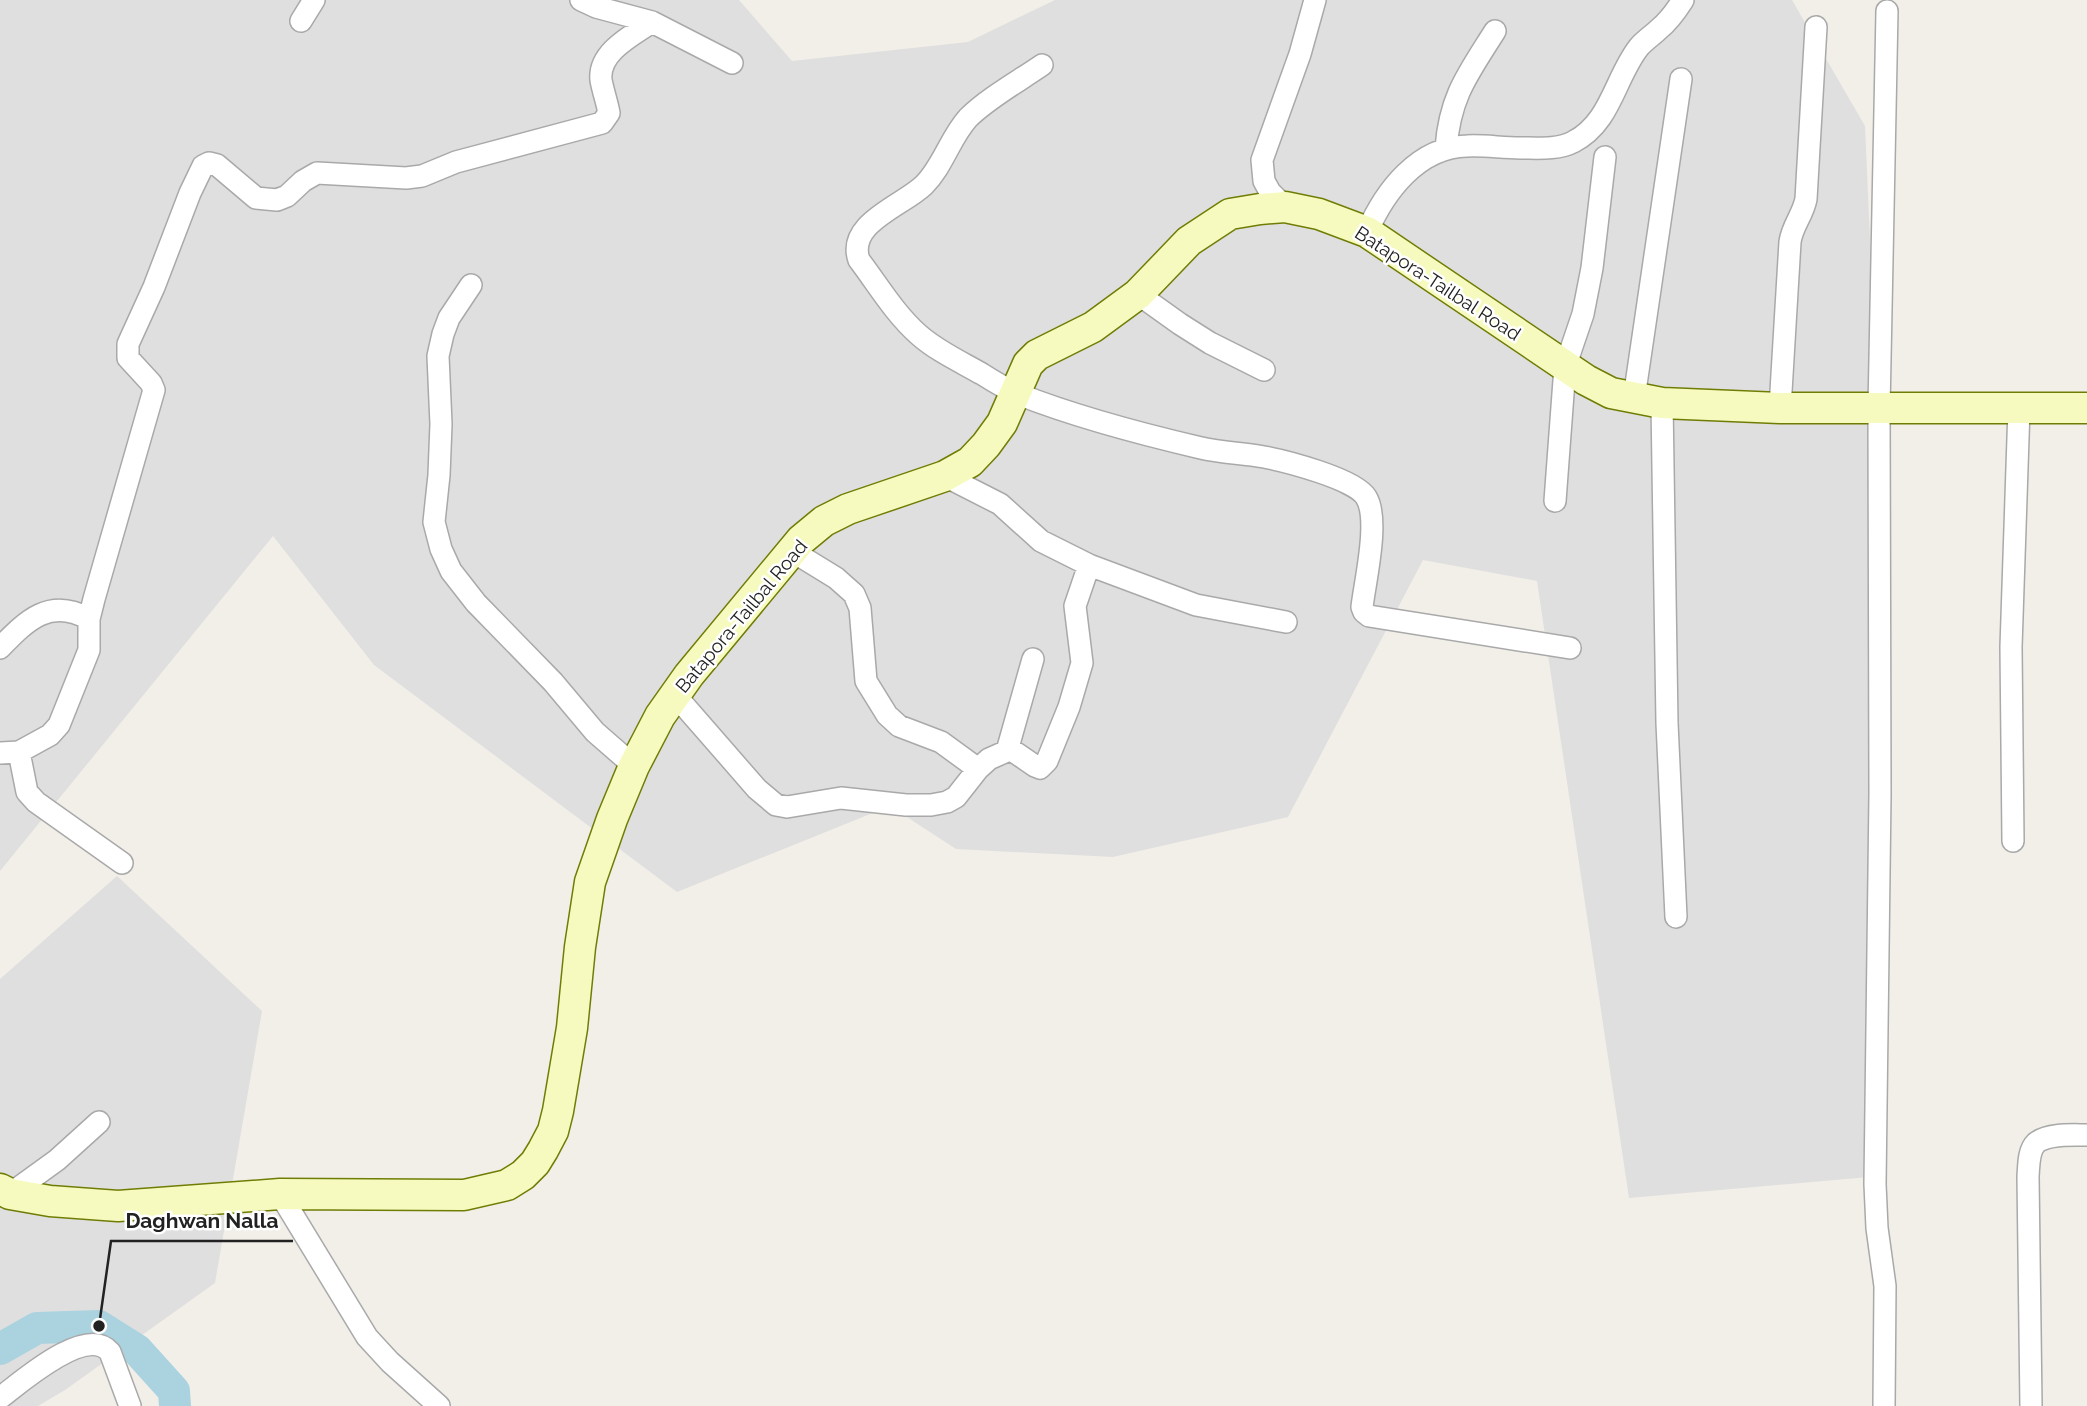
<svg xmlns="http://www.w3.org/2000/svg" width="2087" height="1406" viewBox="0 0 2087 1406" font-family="Raleway,sans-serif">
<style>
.residential{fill:#e0dfdf}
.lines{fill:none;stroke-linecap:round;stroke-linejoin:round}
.river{stroke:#aad3df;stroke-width:32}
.street-casing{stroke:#a9a9a9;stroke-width:24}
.secondary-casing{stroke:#707d05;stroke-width:33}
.street{stroke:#fff;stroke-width:21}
.secondary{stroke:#f7fabf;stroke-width:30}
.labels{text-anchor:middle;stroke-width:5;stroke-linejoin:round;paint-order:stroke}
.street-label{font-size:19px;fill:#222;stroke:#fff}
.leader{fill:none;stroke:#222;stroke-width:2.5}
.callout-dot{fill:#222;stroke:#fff;stroke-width:2.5}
.callout-label{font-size:21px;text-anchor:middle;font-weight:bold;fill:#222;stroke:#fff;stroke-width:5;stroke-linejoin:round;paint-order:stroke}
</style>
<rect width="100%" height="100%" fill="#f2efe9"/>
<!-- residential -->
<path class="residential" d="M0,0H739L792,61L968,42L1055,0H1792L1865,126L1872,285L1869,1177L1629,1198L1537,581L1423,560L1288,817L1113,857L956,849L890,806L677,892L374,665L273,536L0,871Z
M117,876L262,1011L215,1283L65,1390L38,1406H0V979Z"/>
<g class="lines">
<!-- river -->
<path class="river" d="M0,1349L37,1328L99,1326L137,1350L174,1391L175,1406"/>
<defs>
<path id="street" d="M581,0L596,7L652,22L732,63
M301,21L314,0
M1042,65C1019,81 988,98 968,118C950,138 943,166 924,185C904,205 846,223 859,260C878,285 895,314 919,335C937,351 961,362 982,374C993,381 1006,389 1018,394C1076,417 1141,434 1201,448C1222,453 1243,453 1264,457C1286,461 1355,479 1366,497C1380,519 1365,581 1362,607L1364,612L1369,616L1570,648
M1446,148C1450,96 1468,74 1495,31
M1285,207L1270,192L1264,181L1262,160L1300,54L1315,0
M1367,232C1385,191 1418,147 1467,146C1484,145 1502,148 1520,148C1537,148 1558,150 1573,142C1611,123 1615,77 1639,47C1645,40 1653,35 1659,29C1669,21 1676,11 1683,0
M471,285L449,318L443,334L438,356L441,424L439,475L434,522L441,549L451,571L476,603L553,682L595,732L634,766
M1138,294L1180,324L1210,343L1264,370
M1634,398L1681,79
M1662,403L1667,723L1676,917
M1780,408L1790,242C1792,226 1803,215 1806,199L1816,27
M945,476L1000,504L1041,541L1089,565L1196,605L1286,622
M1555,501L1565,367L1583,314L1592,268L1605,157
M792,551L836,578L854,594L860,608L866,681L887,715L899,726L941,742L978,769
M0,648C27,620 50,597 89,619
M675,695L757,789L776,805L787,807L841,798L906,805H931L947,802L956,797L978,769L989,759L1007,751H1013L1035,766L1040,768L1047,761L1069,707L1082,663L1075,606L1089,565
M1007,751L1033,659
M19,752L27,792L36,802L122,863
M0,753L19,752L50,735L59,725L89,650V619L94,599L154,390L151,383L128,358V344L154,287L190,193L203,166L209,163L217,165L256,198L277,200L287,196L303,181L317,173L406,178L422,176L456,162L602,123L609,113C607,102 603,91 601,80C598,52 633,35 652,22
M2013,841L2011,647L2019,408
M10,1194L57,1160L99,1122
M280,1194L367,1337L390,1362L439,1406
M0,1398C20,1383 86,1324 110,1352L130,1406
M1884,1406L1885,1286L1877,1228L1875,1184L1880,794L1879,408L1887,11
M2031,1406L2028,1176C2029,1166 2028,1151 2036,1143C2048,1133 2073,1135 2087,1135"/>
<path id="secondary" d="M0,1189L10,1194L50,1201L118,1206L280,1194L464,1195L507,1185L523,1175L535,1163L543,1150L553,1131L558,1111L572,1028L580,947L590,882L612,819L634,766L660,716L689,675L801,540L824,521L848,509L945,476L970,462L986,445L1002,423L1028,364L1037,355L1093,327L1138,294L1189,241L1230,214L1260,209L1285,207L1319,214L1367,232L1586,380L1611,393L1662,403L1780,408H2087"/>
</defs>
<!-- street casing -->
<use href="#street" class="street-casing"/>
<!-- secondary casing -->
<use href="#secondary" class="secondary-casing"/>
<!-- street -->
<use href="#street" class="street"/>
<!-- secondary -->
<use href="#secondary" class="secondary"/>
</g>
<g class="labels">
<!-- street labels -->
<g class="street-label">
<text transform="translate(1438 283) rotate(33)" y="7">Batapora-Tailbal Road</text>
<text transform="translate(741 616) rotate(-50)" y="7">Batapora-Tailbal Road</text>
</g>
</g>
<!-- callouts -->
<path class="leader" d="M99 1326L111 1241H293"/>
<circle class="callout-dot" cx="99" cy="1326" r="7"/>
<g class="callout-label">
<text x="202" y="1228">Daghwan Nalla</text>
</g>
</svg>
